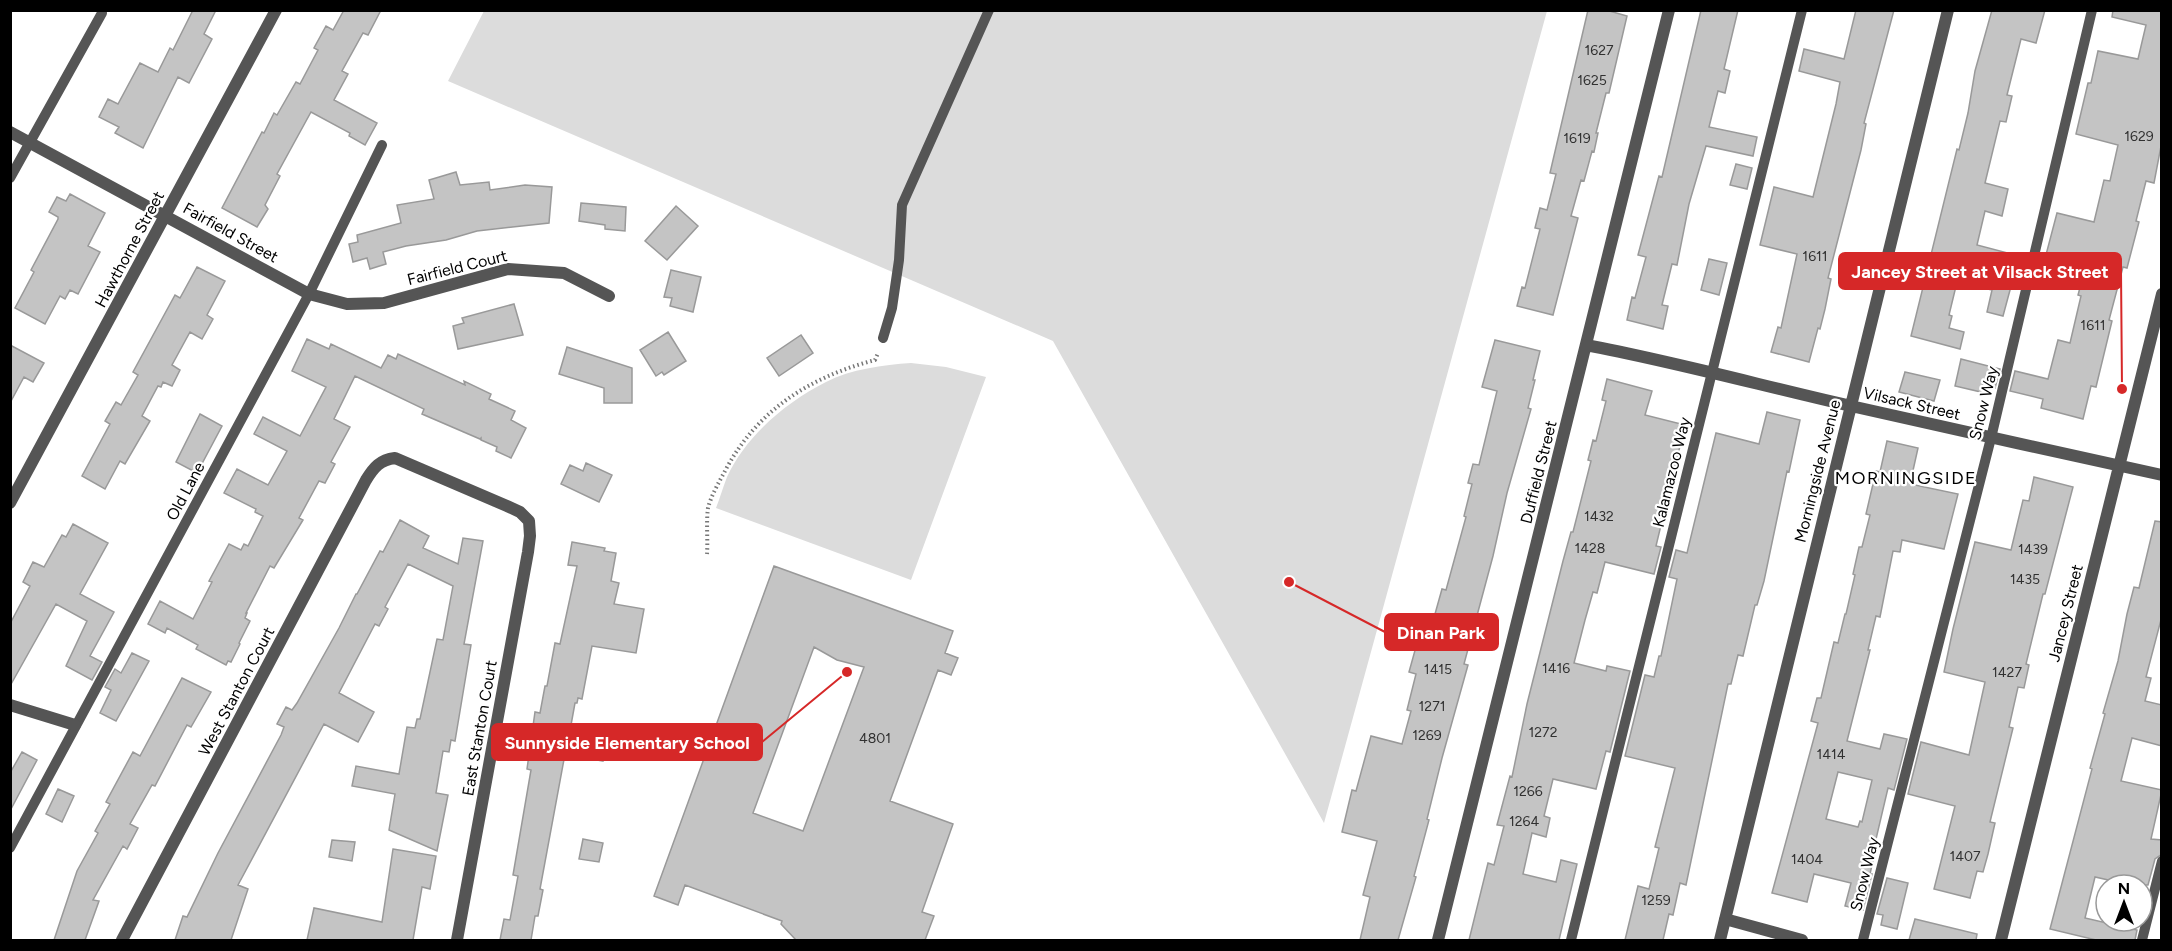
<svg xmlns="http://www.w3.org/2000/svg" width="2172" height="951" viewBox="0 0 2172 951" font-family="Figtree,sans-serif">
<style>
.green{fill:#dcdcdc}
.building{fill:#c4c4c4;stroke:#999;stroke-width:1.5;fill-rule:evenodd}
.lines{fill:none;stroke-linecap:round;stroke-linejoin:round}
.path{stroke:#777;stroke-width:4;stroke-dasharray:1.5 3;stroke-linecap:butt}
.service{stroke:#555;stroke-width:10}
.minor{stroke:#555;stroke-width:12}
.labels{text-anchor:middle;stroke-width:4.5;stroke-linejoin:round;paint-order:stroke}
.number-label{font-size:14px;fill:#313131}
.street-label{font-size:16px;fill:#000;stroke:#fff}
.neighbourhood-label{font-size:18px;letter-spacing:1.5px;fill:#000;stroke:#fff}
.leader{fill:none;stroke:#d62828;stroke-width:2}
.callout-dot{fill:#d62828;stroke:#fff;stroke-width:2}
.callout{fill:#d62828;stroke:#d62828;stroke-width:2}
.callout-label{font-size:18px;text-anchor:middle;font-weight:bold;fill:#fff}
</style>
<rect width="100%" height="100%" fill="#fff"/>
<!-- green -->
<path class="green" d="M484,11H1547L1324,823L1053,341L448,81Z
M911,363L946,367L986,377L911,580L716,508C720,498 723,487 727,477C746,436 786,402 826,382C851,369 883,365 911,363Z"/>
<!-- building -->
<path class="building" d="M193,10H216L204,34L212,39L189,83L178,77L143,148L115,133L119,127L99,117L108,99L118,104L140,63L158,72L170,48L173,50Z
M344,10H381L368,35L363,33L342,71L348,74L334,100L377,123L365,145L349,136L350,133L311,112L277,174L280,176L265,205L268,209L257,227L222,208L262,132L264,133L274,113L277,115L296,82L300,84L318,50L314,48L326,26L333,30Z
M1588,10H1606L1627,16L1609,93H1606L1596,133H1598L1594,152L1592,151L1584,181L1581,180L1571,216L1578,218L1553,315L1517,306L1522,287L1525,288L1540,229L1535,228L1540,208L1547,210L1556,174L1550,173Z
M1701,10H1738L1724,69L1730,71L1725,93L1718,91L1709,127L1757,137L1753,156L1706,146L1689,204L1677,265L1672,264L1662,305L1668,306L1663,329L1627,320L1632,297L1635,298L1646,257L1638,255L1659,176L1662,177Z
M1856,10H1894L1864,123L1866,124L1861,150L1828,278L1831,279L1825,309L1820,329L1818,328L1809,362L1771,352L1778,327L1781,328L1797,254L1760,245L1774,187L1813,197L1836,104L1840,82L1799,71L1804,49L1844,59Z
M1992,10H2045L2036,43L2021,39L2007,95L2012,96L2006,122L2000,121L1985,183L2008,189L2002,216L1985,211L1977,245L2019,256L2013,279L2003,316L1987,312L1992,290L1957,282L1949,315L1952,316L1949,328L1964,332L1960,349L1911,336L1957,149L1959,150L1968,113L1975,71Z
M2113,10H2162V141L2154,183L2146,181L2136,221L2139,222L2127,268L2123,267L2109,320L2112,321L2096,387L2091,386L2083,419L2041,408L2043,399L2010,391L2015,371L2048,379L2058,340L2070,343L2081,296L2078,295L2082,280L2042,270L2057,213L2094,222L2104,180L2110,181L2118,145L2076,134L2088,83H2091L2098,51L2138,59L2146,25L2112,17Z
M1736,164L1752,168L1747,189L1730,185Z
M456,172L460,185L489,182L490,190L525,185L552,187L549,223L477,231L446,240L406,246L383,252L386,264L370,269L367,258L353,262L349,244L358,242L357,235L401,223L397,205L434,199L429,180Z
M70,194L105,213L88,246L100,252L78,294L70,290L65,299L60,296L45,324L15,308L34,272L31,270L58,219V217L49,212L57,197L66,201Z
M581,203L626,207L625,231L605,229V225L579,221Z
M676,206L698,226L667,260L645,241Z
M1709,259L1727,263L1719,295L1701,290Z
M197,267L225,281L207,315L213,319L202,339L190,332L172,365L180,370L172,386L163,382L161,387L158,386L142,416L150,421L125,464L120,461L105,489L82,476L110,424L105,421L116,402L121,405L138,375L133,372L175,295L180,298Z
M671,270L701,277L693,312L670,306L672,298L664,297Z
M514,304L523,335L458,349L453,326L464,323L462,318Z
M668,332L686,361L664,375L662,372L656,376L640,350Z
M801,335L813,353L779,376L767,358Z
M307,339L329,349L331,344L381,368L388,355L396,359L398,354L465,385L464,381L491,394L489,399L515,411L511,420L526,428L511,458L496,451L497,447L481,440V438L480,439L422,414L424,409L355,376L334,419L350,427L331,462L335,464L325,483L319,481L299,518L303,520L274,568L270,566L246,613H247L245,618L250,621L239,643L240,644L231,662L228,661L226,665L196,649L198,645L167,628L165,633L148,624L160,601L193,619L212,582L209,581L229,544L241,550L244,544L248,546L263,516L255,512L256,509L224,493L237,469L268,485L287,451L254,434L263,417L300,436L326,387L292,371Z
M1495,340L1540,351L1533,380H1535L1528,408L1531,409L1507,493L1493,556L1464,664L1468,665L1442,758L1427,819L1429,820L1414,876L1416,877L1398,940H1360L1370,897L1363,895L1377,841L1342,832L1352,790L1356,791L1371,736L1402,744L1411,711L1407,710L1416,674L1409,672L1419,636L1428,639L1442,589L1446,590L1466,517L1464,516L1472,484L1468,483L1473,464L1479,465L1497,391L1482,387Z
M10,345L44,363L33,382L24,377L10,403Z
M567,347L632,368V403H604V388L559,374Z
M1961,359L2000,369L1995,388L1983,385L1981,392L1955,386Z
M1905,372L1940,380L1934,401L1899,392Z
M1607,379L1652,391L1645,415L1685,425L1656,546L1661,547L1654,574L1605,562L1597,593L1593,592L1585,620L1574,663L1606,671L1607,666L1630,671L1610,752L1606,751L1596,789L1553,779L1544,816L1550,818L1546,837L1532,833L1523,874L1556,882L1561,860L1577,864L1559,940H1469L1488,863L1494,865L1504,826L1497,825L1510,776L1512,777L1527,704L1563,561L1571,532H1573L1591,461L1588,460L1593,440L1596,441L1606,401L1602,400Z
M1767,412L1800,420L1789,472L1787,471L1764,581L1757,605H1755L1743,656L1738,655L1731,684H1728L1686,885L1680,883L1673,915L1669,914L1663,940H1625L1638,886L1649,889L1659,848L1655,847L1675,768L1625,756L1645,675L1654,677L1659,656H1661L1677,579L1669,577L1676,550L1687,553L1716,433L1759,444Z
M200,414L222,426L197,473L176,462Z
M1887,441L1918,448L1910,484L1958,494L1944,549L1902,540L1900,552L1893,551L1880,617L1876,616L1868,650H1870L1847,741L1880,749L1884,734L1907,739L1894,790L1888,788L1872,856H1874L1870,874H1872L1863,910L1845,906L1851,883L1814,874L1807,902L1772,893L1818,723L1811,721L1817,698H1821L1834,642L1838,643L1845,614H1846L1855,575L1853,574L1859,547H1862L1870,515L1866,514L1876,471L1880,472ZM1838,772L1872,780L1862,822L1860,821L1858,827L1826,819Z
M586,463L612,475L599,502L561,484L570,465L583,471Z
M2034,477L2073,487L2045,594H2043L2026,664L2029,665L2024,688L2018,687L2009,727L2013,728L1990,822L1995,823L1988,854L1983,872L1977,871L1970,898L1934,889L1955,806L1908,794L1921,742L1969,755L1985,682L1944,672L1953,629L1975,542L2011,550L2023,500L2029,501Z
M400,520L429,536L423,548L458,564L463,538L483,541L464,644L471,645L455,741L451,740L449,752L443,751L436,793L448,795L437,851L389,830L395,794L352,786L356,766L399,774L407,727L415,728L417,719H420L437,639L443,640L453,586L408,564L385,607L388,609L379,626L375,624L339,693L374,712L358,742L324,724L238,885L248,889L231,940H175L183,916L187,917L218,853L281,735L284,727L277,724L286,707L292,710L297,703L339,628L356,594H357L380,551L383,552Z
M2155,521L2162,522V616L2146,677L2151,678L2145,701L2162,705V746L2132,738L2121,781L2162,790L2151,839L2162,840V854L2155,859L2148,885H2130L2095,877L2085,918L2137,930L2135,940H2096L2050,929L2092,769L2090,768L2105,714L2103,713L2118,661L2127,614L2134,587L2139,588Z
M73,524L108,543L80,594L114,612L90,656L102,662L92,680L66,666L87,621L56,604L10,686L11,622L30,586L23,582L33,562L44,567L62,535L66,537Z
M572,542L605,548L604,551L616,553L611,581L619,583L614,604L644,609L636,653L592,646L582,699L578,698L577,703H575L569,736L606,742L603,761L565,754L540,889L543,890L538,916H535L531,940H500L504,919L510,920L518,876L513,875L531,770L527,769L535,712L540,713L545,686H547L555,643L560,644L577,566L568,565Z
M774,566L953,631L945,653L958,658L951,675L938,670L890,801L953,824L922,912L934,916L925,940H796L781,924L782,921L685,885L678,905L654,896ZM814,647L837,660L864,667L803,831L753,813Z
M132,653L149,661L116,721L100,713L111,690L105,687L115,669L121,673Z
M182,678L211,692L191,727L187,725L155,786L152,785L130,824L138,828L127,849L123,846L93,900L99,901L85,940H54L77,871L98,833L95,831L110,804L106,802L133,752L140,756Z
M22,752L37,760L10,811V773Z
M58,789L74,796L62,822L46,814Z
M583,839L603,843L599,862L579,859Z
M332,840L355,842L352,861L329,857Z
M393,849L436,856L430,889L422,887L413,940H307L314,908L382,922Z
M1887,878L1908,883L1897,929L1881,925L1883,915L1877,914Z
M1915,919L1977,934L1976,940H1909Z"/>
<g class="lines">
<!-- path -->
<path class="path" d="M707,554C708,540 706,523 708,508C711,496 719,482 725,471C757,410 810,377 875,360L878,353"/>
<!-- service -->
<path class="service" d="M10,178L102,13
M883,338L892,308L899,260L902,205L989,10
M10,848L309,294L382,145
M1571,940L1802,10
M1863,940L1991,438L2092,10
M2142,940L2162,861"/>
<!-- minor -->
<path class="minor" d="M10,132L309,294L347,304L384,303L508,269L564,273L609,296
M1586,345C1676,362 1763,386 1851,406C1955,430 2058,452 2162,475
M10,503L276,10
M10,705L75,725
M1725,919L1802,940
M122,940L366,480C374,467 380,460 395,458L507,506L520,512L529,521L530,536L528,552L457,940
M1438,940L1669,10
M1720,940L1948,10
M2001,940L2162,294"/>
</g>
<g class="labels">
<!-- number labels -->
<g class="number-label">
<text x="1599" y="55">1627</text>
<text x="1592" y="85">1625</text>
<text x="2139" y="141">1629</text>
<text x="1577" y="143">1619</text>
<text x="1815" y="261">1611</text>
<text x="2093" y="330">1611</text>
<text x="1599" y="521">1432</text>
<text x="1590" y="553">1428</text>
<text x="2033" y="554">1439</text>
<text x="2025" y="584">1435</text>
<text x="1556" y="673">1416</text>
<text x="1438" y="674">1415</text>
<text x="2007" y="677">1427</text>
<text x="1432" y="711">1271</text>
<text x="1543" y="737">1272</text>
<text x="1427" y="740">1269</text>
<text x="875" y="743">4801</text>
<text x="1831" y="759">1414</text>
<text x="1528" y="796">1266</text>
<text x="1524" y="826">1264</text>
<text x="1965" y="861">1407</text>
<text x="1807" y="864">1404</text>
<text x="1656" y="905">1259</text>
</g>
<!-- street labels -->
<g class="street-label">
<text transform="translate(231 232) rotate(29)" y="6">Fairfield Street</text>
<text transform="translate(129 249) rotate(-62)" y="6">Hawthorne Street</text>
<text transform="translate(457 267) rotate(-14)" y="6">Fairfield Court</text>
<text transform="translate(1912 403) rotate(13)" y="6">Vilsack Street</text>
<text transform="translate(1983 403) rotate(-76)" y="6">Snow Way</text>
<text transform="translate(1817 471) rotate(-76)" y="6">Morningside Avenue</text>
<text transform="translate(1538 472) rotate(-76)" y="6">Duffield Street</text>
<text transform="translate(1671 472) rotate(-76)" y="6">Kalamazoo Way</text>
<text transform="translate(185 491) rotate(-62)" y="6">Old Lane</text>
<text transform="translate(2065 613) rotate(-76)" y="6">Jancey Street</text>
<text transform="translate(236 691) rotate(-62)" y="6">West Stanton Court</text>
<text transform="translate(479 728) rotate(-80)" y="6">East Stanton Court</text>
<text transform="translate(1864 874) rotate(-76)" y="6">Snow Way</text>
</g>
<!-- neighbourhood labels -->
<g class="neighbourhood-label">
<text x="1906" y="484">MORNINGSIDE</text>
</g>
</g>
<!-- callouts -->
<path class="leader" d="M2122 389L2121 271M1289 582L1385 632M847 672L762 742"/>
<g class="callout-dot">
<circle cx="2122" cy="389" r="6"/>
<circle cx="1289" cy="582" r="6"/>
<circle cx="847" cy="672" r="6"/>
</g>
<g class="callout">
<rect x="1839" y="253" width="282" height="36" rx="6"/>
<rect x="1385" y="614" width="113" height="36" rx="6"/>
<rect x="492" y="724" width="270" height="36" rx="6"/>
</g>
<g class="callout-label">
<text x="1980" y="278">Jancey Street at Vilsack Street</text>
<text x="1441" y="639">Dinan Park</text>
<text x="627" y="749">Sunnyside Elementary School</text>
</g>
<!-- border -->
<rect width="2172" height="951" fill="none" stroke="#000000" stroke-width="24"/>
<!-- north arrow -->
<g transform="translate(2124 903)"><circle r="28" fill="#ffffff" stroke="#999999" stroke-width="1.5"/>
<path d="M0-4.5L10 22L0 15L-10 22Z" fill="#000000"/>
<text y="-9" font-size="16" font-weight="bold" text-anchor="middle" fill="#000000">N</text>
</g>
</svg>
